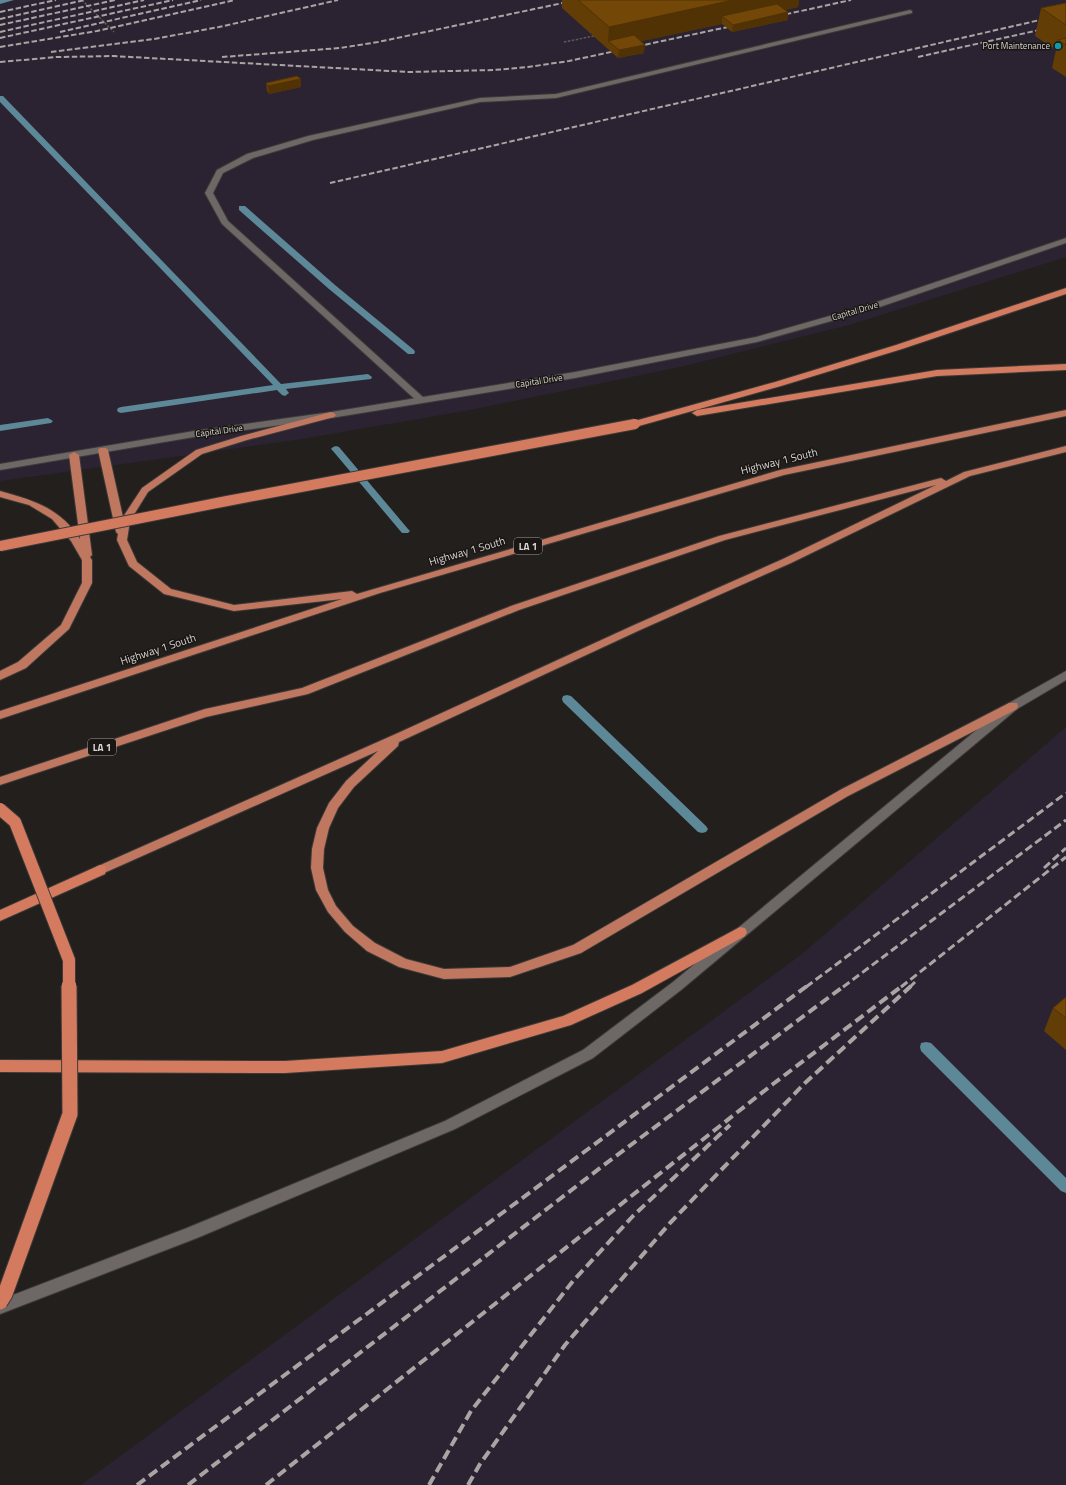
<svg xmlns="http://www.w3.org/2000/svg" width="1066" height="1485" viewBox="0 0 1066 1485" font-family="'Titillium Web',sans-serif">
<style>
.industrial{fill:#2c2332}
.lines{fill:none;stroke-linecap:round;stroke-linejoin:round}
.stream{fill:#5c8897;fill-rule:evenodd}
.service-casing{stroke:#3d3a38;stroke-width:2}
.minor-casing{stroke:#3d3a38;stroke-width:2}
.trunk-casing{stroke:#3d3a38;stroke-width:2}
.motorway-casing{stroke:#3d3a38;stroke-width:2}
.path{stroke:#5e5a58;stroke-width:1.5;stroke-dasharray:2.5 1.5;stroke-linecap:butt}
.service{fill:#6d6865;fill-rule:evenodd}
.minor{fill:#6d6865;fill-rule:evenodd}
.trunk{fill:#c07760;fill-rule:evenodd}
.motorway{fill:#d47b5f;fill-rule:evenodd}
.rail-far2{stroke:#a9a5a3;stroke-width:2;stroke-dasharray:5.5 2.5;stroke-linecap:butt}
.rail-far1{stroke:#a9a5a3;stroke-width:3;stroke-dasharray:8 4;stroke-linecap:butt}
.rail{stroke:#a9a5a3;stroke-width:4;stroke-dasharray:10 5;stroke-linecap:butt}
.motorway-bridge-far2-casing{stroke:#3d3a38;stroke-width:12;stroke-linecap:butt}
.motorway-bridge-far1-casing{stroke:#3d3a38;stroke-width:14;stroke-linecap:butt}
.motorway-bridge-casing{stroke:#3d3a38;stroke-width:17;stroke-linecap:butt}
.motorway-bridge-far2{stroke:#d47b5f;stroke-width:10}
.motorway-bridge-far1{stroke:#d47b5f;stroke-width:12}
.motorway-bridge{stroke:#d47b5f;stroke-width:15}
.wall{fill:#633d06}
.shaded-wall{fill:#503205}
.building{fill:#734707;stroke:#503205}
.culture-dot{fill:#0f9aa8;stroke:#1a1613;stroke-width:1.5}
.labels{text-anchor:middle;stroke-width:3;stroke-linejoin:round;paint-order:stroke}
.far-poi-label{font-size:9px;fill:#d7d4d2;stroke:#1a1613;text-anchor:end}
.far-street-label{font-size:9px;fill:#d7d4d2;stroke:#1a1613}
.shield{fill:#1a1613;stroke:#9e9b99;stroke-width:1}
.shield-label{font-size:10px;font-weight:bold;fill:#d7d4d2}
.street-label{font-size:11px;fill:#d7d4d2;stroke:#1a1613}
</style>
<rect width="100%" height="100%" fill="#231f1d"/>
<!-- industrial -->
<path class="industrial" d="M0,0H1066V257L849,325L680,367L470,410L295,440L0,481Z
M1066,727V1485H81L802,954Z"/>
<g class="lines">
<!-- stream -->
<path class="stream" d="M0,0H14L0,4Z
M0,96H3L281,384L368,374L372,377L371,379L286,389L289,393L285,396L282,395L277,390L121,413L118,412L117,410L118,408L121,407L273,385L0,102Z
M239,206H245L335,285L414,350L415,352L414,354H408L329,289L239,210Z
M48,418L53,421L51,423L0,431V425Z
M336,446L339,447L408,529L410,531L408,533H402L333,451L331,449L333,447Z
M567,695L571,696L706,826L708,829L706,832L702,833L698,832L563,702L562,699L563,696Z
M926,1042L931,1043L1066,1178V1193L1061,1191L921,1051L920,1047L921,1043Z"/>
<defs>
<path id="service" d="M910,10L912,11V13L556,98L480,102L313,140L253,158L223,173L213,193L228,221L424,398L425,400L424,402H418L222,224L205,193L217,170L247,154L308,136L480,98L556,94Z"/>
<path id="minor" d="M1066,238V243L874,309L757,342L575,378L331,418L194,437L0,470V464L194,431L331,412L575,372L756,337L868,305Z
M1066,671V680L1017,709L681,990L593,1058L455,1129L197,1238L0,1314V1300L187,1228L445,1121L583,1050L673,982L1009,703Z"/>
<path id="trunk" d="M1066,410V416L784,475L380,593L0,719V711L342,599L234,611L164,594L129,566L117,540L118,534L116,532L98,450L100,448H106L108,450L123,517L142,488L196,450L241,436L331,412L334,413L336,415L334,417L247,440L202,454L148,492L130,521L127,540L137,562L171,589L234,605L352,591L357,594L780,470Z
M1066,446V452L970,476L791,563L640,630L399,742L398,746L354,787L338,808L329,828L324,849L323,868L328,890L336,906L353,926L375,943L406,959L444,969L510,967L573,945L840,790L1009,703H1017L1018,706L1017,709L848,796L581,953L510,977L444,979L399,967L367,951L345,932L328,912L316,890L311,868L312,849L317,828L329,803L346,781L378,751L104,873L100,875L96,873L94,870L96,867L398,733L632,626L783,559L936,485L725,540L519,610L308,694L206,717L0,785V777L205,709L302,688L511,606L719,536L941,478L946,481L964,472Z
M74,452L79,455L92,555L90,557L92,560V583L69,629L26,668L0,680V671L18,662L61,625L82,583V560L71,541L52,519L29,505L0,497V491C33,500 60,508 80,539L69,455Z"/>
<path id="motorway" d="M1066,288V294L902,349L781,386L639,426L635,427L630,424L631,422L775,382L896,345Z
M1066,364V370L937,376L697,416L692,413L697,410L937,370Z
M100,865L105,866L106,870L105,874L0,921V910Z
M740,927L745,928L747,932L745,936L642,993L571,1025L442,1063L285,1073L0,1072V1060L285,1061L442,1051L563,1016L632,985Z"/>
</defs>
<!-- service casing -->
<use href="#service" class="service-casing"/>
<!-- minor casing -->
<use href="#minor" class="minor-casing"/>
<!-- trunk casing -->
<use href="#trunk" class="trunk-casing"/>
<!-- motorway casing -->
<use href="#motorway" class="motorway-casing"/>
<!-- path -->
<path class="path" d="M82,0L114,32
M564,42L594,36"/>
<!-- service -->
<use href="#service" class="service"/>
<!-- minor -->
<use href="#minor" class="minor"/>
<!-- trunk -->
<use href="#trunk" class="trunk"/>
<!-- motorway -->
<use href="#motorway" class="motorway"/>
<!-- rail-far2 -->
<path class="rail-far2" d="M0,12L56,0
M778,16L851,0
M0,19L85,0
M0,25L115,0
M0,32L144,0
M60,32L201,0
M0,38L173,0
M0,47L97,31L235,0
M51,52L154,39L219,27L338,0
M112,56L409,72L494,70L528,67L569,61L737,25
M222,57L340,48L378,42L577,0
M918,57L1066,24
M0,62L57,57L116,56
M330,183L1066,14"/>
<!-- rail-far1 -->
<path class="rail-far1" d="M1044,868L1066,848
M806,987L1066,793
M843,987L1066,820
M901,987L1066,857
M910,987L915,982"/>
<!-- rail -->
<path class="rail" d="M137,1485L807,986
M188,1485L604,1165L844,986
M266,1485L773,1084L902,986
M429,1485L471,1411L573,1281L633,1216L730,1125
M468,1485L480,1464L565,1345L670,1223L805,1083L911,986"/>
<defs>
<path id="motorway-bridge-far2" d="M0,546L227,501L635,424"/>
<path id="motorway-bridge-far1" d="M0,809L15,822L69,960V987"/>
<path id="motorway-bridge" d="M0,1302L5,1294L70,1114L69,986"/>
</defs>
<!-- motorway-bridge-far2 casing -->
<use href="#motorway-bridge-far2" class="motorway-bridge-far2-casing"/>
<!-- motorway-bridge-far1 casing -->
<use href="#motorway-bridge-far1" class="motorway-bridge-far1-casing"/>
<!-- motorway-bridge casing -->
<use href="#motorway-bridge" class="motorway-bridge-casing"/>
<!-- motorway-bridge-far2 -->
<use href="#motorway-bridge-far2" class="motorway-bridge-far2"/>
<!-- motorway-bridge-far1 -->
<use href="#motorway-bridge-far1" class="motorway-bridge-far1"/>
<!-- motorway-bridge -->
<use href="#motorway-bridge" class="motorway-bridge"/>
</g>
<!-- wall -->
<path class="wall" d="M562,0H799L798,7L785,10L788,20L732,32L722,24L641,41L644,53L618,58L562,8Z
M1066,3V77L1052,68L1056,50L1035,36L1041,8Z
M266,83L301,87L269,94L267,91Z
M1066,997V1050L1044,1031L1053,1008Z"/>
<!-- shaded-wall -->
<path class="shaded-wall" d="M733,0H799L798,7L730,22L722,16V24L615,47L608,41L609,27Z
M788,12V20L732,32L733,25Z
M645,45L644,53L618,58L619,50Z
M301,79V87L269,94L268,86Z"/>
<!-- building -->
<path class="building" d="M578,0H733L609,27Z
M1066,3V25L1041,8Z
M777,4L788,12L733,25L722,16Z
M634,35L645,45L619,50L608,41Z
M1066,38V45L1058,40Z
M297,76L301,79L268,86L266,83Z
M1066,997V1018L1053,1008Z"/>
<!-- markers -->
<circle class="culture-dot" cx="1058" cy="46" r="4"/>
<g class="labels">
<!-- far-poi labels -->
<g class="far-poi-label">
<text x="1050" y="49">Port Maintenance</text>
</g>
<!-- far-street labels -->
<g class="far-street-label">
<text transform="translate(855 311) rotate(-16)" y="3">Capital Drive</text>
<text transform="translate(539 381) rotate(-9)" y="3">Capital Drive</text>
<text transform="translate(219 431) rotate(-8)" y="3">Capital Drive</text>
</g>
<!-- shield labels -->
<g class="shield">
<rect x="514" y="538" width="28" height="16" rx="3"/>
<rect x="88" y="739" width="28" height="16" rx="3"/>
</g>
<g class="shield-label">
<text x="528" y="550">LA 1</text>
<text x="102" y="751">LA 1</text>
</g>
<!-- street labels -->
<g class="street-label">
<text transform="translate(779 461) rotate(-14)" y="4">Highway 1 South</text>
<text transform="translate(467 551) rotate(-16)" y="4">Highway 1 South</text>
<text transform="translate(158 649) rotate(-18)" y="4">Highway 1 South</text>
</g>
</g>
</svg>
